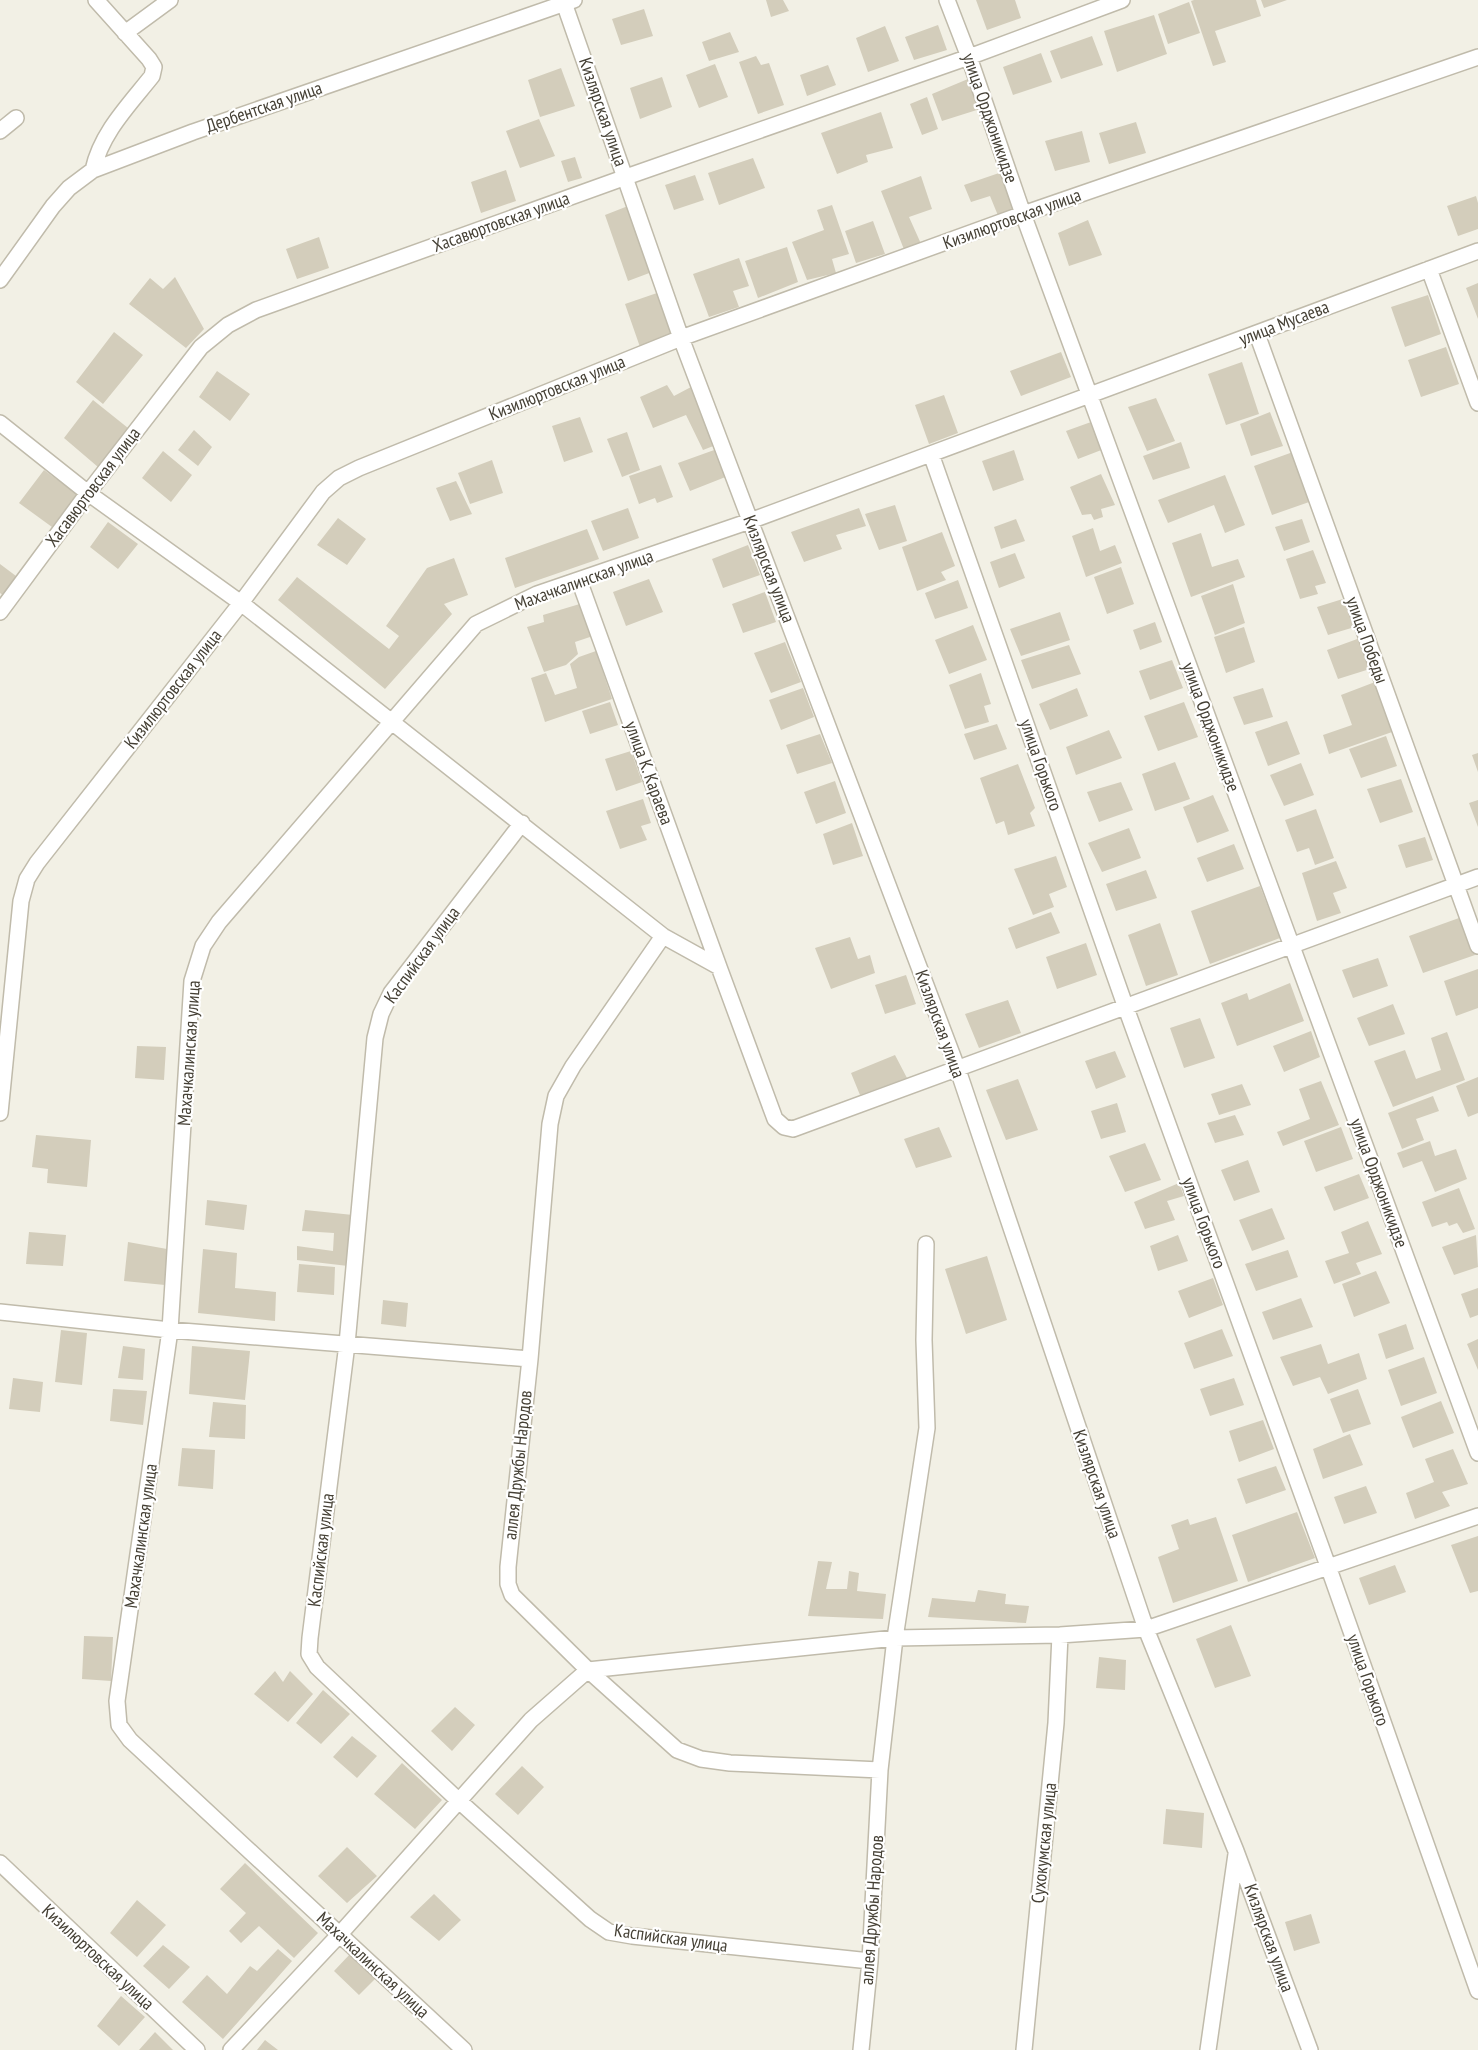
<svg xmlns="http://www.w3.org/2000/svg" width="1478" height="2050" viewBox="0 0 1478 2050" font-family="'PT Sans Narrow',sans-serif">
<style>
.building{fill:#d3cdbb}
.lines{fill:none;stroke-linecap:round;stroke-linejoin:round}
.minor-casing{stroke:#c0bbab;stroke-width:18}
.minor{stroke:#fff;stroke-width:15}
.labels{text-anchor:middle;stroke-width:4.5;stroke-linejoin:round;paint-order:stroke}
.street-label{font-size:18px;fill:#454035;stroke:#fff}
</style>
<rect width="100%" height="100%" fill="#f2f0e5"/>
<!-- building -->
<path class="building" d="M766,0H783L789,11L771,17Z
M976,0H1015L1021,18L987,30Z
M1194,0H1256L1261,16L1215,31L1226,62L1213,66L1191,1Z
M1261,0H1287L1264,8Z
M1189,2L1200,33L1168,44L1158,14Z
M644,9L653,36L621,45L612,19Z
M1154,15L1167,54L1117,72L1104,31Z
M938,25L947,50L914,60L905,37Z
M885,26L899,61L868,72L856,38Z
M730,32L739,52L709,61L702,42Z
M1092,36L1103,65L1061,79L1050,51Z
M1041,53L1052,82L1013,95L1003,67Z
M756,56L761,65L769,63L784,105L758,114L739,62Z
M715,64L728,97L699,108L686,75Z
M828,65L836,85L807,96L800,75Z
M561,68L575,106L540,117L528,80Z
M662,77L672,107L640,119L630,88Z
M968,79L980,109L942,121L932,94Z
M927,97L938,129L922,135L910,104Z
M881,112L893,148L866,155L868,162L837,174L821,133Z
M539,119L555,156L520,168L506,131Z
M1136,122L1146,153L1109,164L1099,133Z
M1082,131L1090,162L1055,171L1045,141Z
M575,157L582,178L568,182L561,161Z
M753,158L765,188L719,205L708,173Z
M506,170L516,201L481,213L471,182Z
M1002,172L1015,210L999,218L990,196L971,202L964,185Z
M695,175L704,200L674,210L665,185Z
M921,176L932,209L909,217L922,246L905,252L881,191Z
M1476,196L1478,203V229L1458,236L1447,206Z
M832,205L849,254L832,259L836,273L807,280L792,242L824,230L817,210Z
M628,206L652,272L628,281L605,215Z
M1088,220L1102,255L1069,266L1058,233Z
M873,221L885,254L856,263L845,231Z
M319,237L329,268L297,279L286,249Z
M787,247L798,282L758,298L745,261Z
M739,258L749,286L733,291L739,307L709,317L693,274Z
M175,277L204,329L186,348L129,304L150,278L163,289Z
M1478,283V319L1466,288Z
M657,293L673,335L640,347L625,304Z
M1428,295L1441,334L1405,347L1391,307Z
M114,332L143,355L103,404L76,382Z
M1446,347L1459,384L1421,397L1408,360Z
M1061,352L1071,377L1021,396L1010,371Z
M1242,362L1259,414L1226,425L1208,374Z
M217,371L250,394L230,421L199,397Z
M667,385L674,396L691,387L716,445L703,450L686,415L653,428L640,397Z
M944,395L958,433L929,444L915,405Z
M1156,398L1175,441L1147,451L1128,407Z
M93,400L128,428L98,467L64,438Z
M1270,412L1283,446L1251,456L1240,424Z
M580,417L593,452L564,462L552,426Z
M1091,422L1104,449L1078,459L1066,431Z
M194,430L212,447L198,466L178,450Z
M627,432L640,470L622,477L607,439Z
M1181,442L1190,468L1153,480L1143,456Z
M717,449L728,476L690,491L678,463Z
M1014,450L1024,480L993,491L982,461Z
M163,451L192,475L171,502L142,478Z
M1293,452L1312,501L1272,515L1254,466Z
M492,460L503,493L470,504L458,473Z
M661,465L673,497L657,503L655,498L639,504L629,476Z
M44,470L77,494L52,527L19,503Z
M1101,474L1115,505L1101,509L1103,517L1094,520L1091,514L1082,515L1070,487Z
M1225,475L1245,525L1225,533L1214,505L1168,523L1158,500Z
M456,481L472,514L450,521L436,488Z
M895,505L907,541L879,550L865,514Z
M628,508L639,538L603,551L591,521Z
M859,508L866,526L836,535L842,549L804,562L791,532Z
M338,518L366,539L347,565L317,545Z
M1016,519L1025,541L1001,549L994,527Z
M1302,519L1310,542L1284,551L1275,527Z
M108,522L138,544L118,569L90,547Z
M1093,528L1100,551L1115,545L1122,563L1086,577L1072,536Z
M587,529L599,559L515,588L505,558Z
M942,532L955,566L941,572L946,580L917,591L902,547Z
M1201,533L1212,567L1238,559L1245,577L1191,597L1172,543Z
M748,545L760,575L723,588L712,559Z
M1313,550L1326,583L1315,586L1318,594L1300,599L1286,559Z
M1015,553L1025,578L999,588L990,562Z
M454,558L468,595L444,604L452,614L385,689L278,600L297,577L389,649L399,636L386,626L427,568Z
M0,564L20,579L4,596L0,593Z
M1121,567L1134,604L1107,614L1094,577Z
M649,579L663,612L626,626L613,592Z
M958,580L968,608L935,619L925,593Z
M1233,584L1245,623L1215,635L1201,596Z
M765,592L776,622L743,633L732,604Z
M1346,598L1358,626L1328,635L1317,607Z
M583,603L593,636L575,642L578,654L566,665L544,672L527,627L544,622L543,615Z
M1060,612L1070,640L1021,656L1010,629Z
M1155,622L1162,642L1140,650L1133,630Z
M973,625L987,660L949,674L935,640Z
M1244,627L1255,662L1226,673L1214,637Z
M1360,638L1373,668L1338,679L1327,650Z
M785,642L801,682L771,693L754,653Z
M1069,645L1081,674L1032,689L1021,660Z
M596,651L612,699L545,722L531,678L546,673L555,695L577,688L570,664L579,657Z
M1172,660L1183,688L1150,700L1139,671Z
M981,673L991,704L984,706L989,722L965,729L949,685Z
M1375,682L1395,731L1329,754L1323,735L1352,725L1341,695Z
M803,688L814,717L781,730L769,700Z
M1077,688L1088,716L1050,730L1039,704Z
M1263,688L1273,717L1244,725L1233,697Z
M610,702L618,725L590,734L582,711Z
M1184,702L1198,737L1158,751L1144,716Z
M1287,721L1300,754L1268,766L1255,732Z
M997,724L1007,749L974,760L964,734Z
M1109,730L1122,758L1076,775L1066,747Z
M820,734L832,763L797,774L786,745Z
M1386,736L1397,766L1361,778L1349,749Z
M631,751L642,782L616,791L605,759Z
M1478,753V772L1472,755Z
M1175,762L1190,799L1155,811L1142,774Z
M1301,763L1314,795L1284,806L1270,775Z
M1018,764L1035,808L1030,813L1035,826L1008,835L1004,821L996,824L980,778Z
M1401,779L1413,812L1380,823L1367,789Z
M835,781L846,813L816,824L804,792Z
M1121,782L1133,810L1099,822L1087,792Z
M1213,795L1229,831L1197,843L1183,807Z
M643,799L651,823L641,826L647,840L620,849L606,811Z
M1478,800V827L1469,803Z
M1316,809L1334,858L1315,865L1309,848L1297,852L1285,820Z
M852,823L863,856L833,865L823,834Z
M1129,828L1141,858L1102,872L1088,843Z
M1425,837L1433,860L1406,868L1398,845Z
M1234,844L1244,869L1207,882L1197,858Z
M1056,856L1067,887L1049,894L1054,907L1033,915L1014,869Z
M1336,861L1347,888L1333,893L1341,913L1317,921L1302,873Z
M1146,870L1157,898L1116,911L1106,884Z
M1260,886L1280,938L1210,964L1191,911Z
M1051,912L1060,933L1016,949L1008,928Z
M1459,918L1475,955L1423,973L1409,936Z
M1160,923L1178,975L1146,986L1128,935Z
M850,937L858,959L870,955L875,973L831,989L815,948Z
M1086,943L1097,975L1057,989L1046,957Z
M1378,958L1388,986L1353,998L1342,970Z
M1478,969V1008L1456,1016L1444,981Z
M906,975L916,1004L885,1014L875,985Z
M1290,983L1304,1021L1237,1046L1221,1003L1247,993L1249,1000Z
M1008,1000L1021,1033L979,1048L965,1014Z
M1393,1004L1405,1034L1369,1046L1357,1018Z
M1200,1018L1215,1058L1184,1068L1170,1028Z
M1311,1031L1320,1057L1284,1072L1273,1046Z
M1447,1032L1465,1080L1393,1107L1374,1061L1405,1050L1416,1079L1441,1070L1431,1038Z
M137,1046L166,1047L164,1080L135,1078Z
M1115,1051L1126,1077L1096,1089L1085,1061Z
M895,1055L907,1078L860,1095L851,1073Z
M1478,1077V1113L1468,1117L1456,1086Z
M1018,1079L1038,1130L1006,1140L986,1090Z
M1321,1081L1339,1125L1283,1146L1277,1132L1310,1119L1299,1089Z
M1242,1084L1251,1105L1219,1115L1211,1094Z
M1433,1096L1439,1111L1416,1119L1424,1140L1402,1149L1388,1113Z
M1117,1103L1126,1132L1101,1139L1091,1111Z
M1235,1115L1244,1135L1215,1143L1207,1123Z
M939,1127L952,1157L916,1168L904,1139Z
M1341,1127L1353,1159L1316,1172L1304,1141Z
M36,1135L91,1140L87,1187L47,1183L48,1169L32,1167Z
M1430,1141L1435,1156L1456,1149L1467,1179L1435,1192L1422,1161L1403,1168L1397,1153Z
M1145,1143L1161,1180L1125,1192L1109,1156Z
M1248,1160L1260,1192L1234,1201L1221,1170Z
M1359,1174L1369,1198L1334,1211L1324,1187Z
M1179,1183L1184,1196L1167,1201L1175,1220L1145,1229L1134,1202Z
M1459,1188L1475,1229L1463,1233L1457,1223L1449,1226L1447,1222L1432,1227L1422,1202Z
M207,1200L247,1205L244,1230L205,1225Z
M1272,1208L1285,1239L1252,1251L1239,1220Z
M305,1210L353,1215L348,1266L297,1260V1246L333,1251L334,1233L302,1231Z
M1368,1221L1382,1254L1356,1263L1361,1274L1334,1284L1325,1261L1349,1253L1341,1232Z
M29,1232L66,1235L63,1266L26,1264Z
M1178,1235L1188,1261L1158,1271L1150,1246Z
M1476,1235L1478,1267L1454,1275L1442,1247Z
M128,1242L167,1249L165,1285L124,1281Z
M203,1249L237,1253L235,1288L276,1292L275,1321L198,1313Z
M1288,1250L1298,1277L1256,1291L1245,1264Z
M987,1256L1007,1320L966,1334L945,1269Z
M299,1264L335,1267L334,1295L297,1292Z
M1376,1271L1390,1303L1354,1317L1342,1284Z
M1213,1278L1223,1305L1189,1318L1178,1291Z
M1478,1288V1315L1470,1318L1461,1294Z
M1301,1298L1313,1327L1273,1340L1262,1312Z
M383,1300L408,1303L406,1327L381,1324Z
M1406,1324L1414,1349L1386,1359L1378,1334Z
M1222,1329L1233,1356L1194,1369L1184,1343Z
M61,1330L87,1333L82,1385L55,1382Z
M1478,1339V1370L1467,1344Z
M1321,1344L1328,1364L1359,1353L1367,1379L1328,1394L1320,1377L1293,1386L1280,1357Z
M123,1346L145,1349L143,1380L118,1378Z
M192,1346L250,1351L245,1400L189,1394Z
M1424,1357L1437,1393L1401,1406L1388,1370Z
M13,1378L43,1382L40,1412L9,1409Z
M1234,1378L1244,1405L1210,1416L1200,1389Z
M113,1389L147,1391L143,1425L110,1421Z
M1358,1389L1371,1424L1343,1433L1330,1399Z
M1441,1401L1454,1433L1413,1448L1401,1417Z
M213,1402L246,1405L245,1439L209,1437Z
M1263,1420L1274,1449L1239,1462L1229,1431Z
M1350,1434L1363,1465L1323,1479L1313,1449Z
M182,1448L215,1450L213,1489L178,1486Z
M1453,1449L1468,1484L1442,1492L1450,1506L1415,1519L1406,1493L1434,1482L1425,1459Z
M1276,1466L1286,1490L1246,1504L1237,1479Z
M1366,1486L1377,1513L1344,1524L1334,1497Z
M1297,1512L1315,1558L1248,1582L1232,1535Z
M1216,1517L1238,1581L1173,1603L1158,1557L1179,1549L1171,1525L1188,1519L1190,1525Z
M1478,1536V1591L1470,1593L1451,1545Z
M818,1561L832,1562L826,1589H847L849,1571L859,1573L857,1591L886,1594L883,1619L808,1616Z
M1395,1565L1406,1592L1369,1605L1359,1578Z
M978,1590L1006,1594L1005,1604L1029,1606L1026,1623L928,1617L932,1598L975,1602Z
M1231,1625L1251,1676L1215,1688L1196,1639Z
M84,1636L113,1637L111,1681L82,1679Z
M1099,1657L1126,1660L1125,1690L1096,1688Z
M275,1671L283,1682L290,1671L313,1694L288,1722L254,1694Z
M323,1690L350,1714L321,1744L296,1723Z
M455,1707L475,1725L452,1751L431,1731Z
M352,1736L377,1756L357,1778L333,1757Z
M402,1763L442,1800L415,1829L374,1794Z
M522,1766L544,1787L518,1815L495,1794Z
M1166,1809L1204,1813L1202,1848L1163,1844Z
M347,1847L377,1876L347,1903L318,1876Z
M245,1863L318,1933L294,1958L259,1926L241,1943L229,1931L246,1913L220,1889Z
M434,1894L461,1920L439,1941L410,1917Z
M137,1900L166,1925L137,1957L110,1933Z
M1311,1914L1320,1943L1294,1951L1285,1922Z
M163,1945L190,1967L169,1989L143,1966Z
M278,1949L292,1961L223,2039L182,2002L207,1975L227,1994L250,1966L257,1971Z
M351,1953L377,1977L359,1995L334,1971Z
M121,1996L145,2017L119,2046L97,2026Z
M155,2032L173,2050H139Z
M265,2040L278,2050H257Z"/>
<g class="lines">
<defs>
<path id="minor" d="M563,0L681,338L958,1070L1146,1629L1236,1851L1310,2050
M947,0L969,57L1023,214L1478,1453
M125,33L170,0
M0,131L16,118
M93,170C101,133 129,105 152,76L154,67L149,59L96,0
M1429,269L1478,403
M0,280L53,206L69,188L93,170L193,132L574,0
M1257,334L1478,946
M0,423L88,493L241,603L663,936L719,967L775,1119L784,1127L793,1129L1478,877
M931,454L1126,1008L1328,1566L1478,1991
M579,580L719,967
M0,612L88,493L201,347L228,325L256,310L626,177L969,57L1122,0
M522,823L391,993L381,1014L375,1038L347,1344L310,1638L309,1654L317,1667L459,1801L590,1919L609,1932L632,1936L870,1961
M663,936L573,1066L556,1096L550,1124L530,1359L508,1567V1584L512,1595L588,1670L677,1750L701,1759L730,1763L880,1770
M0,1113L21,901L27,879L37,863L241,603L323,492L339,478L359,468L681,338L1023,214L1478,57
M0,1312L170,1330L530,1359
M0,1863L197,2050
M231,2050L340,1934L531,1720L588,1670L895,1638L1060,1635L1146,1629L1478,1516
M464,2050L130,1740L119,1725L117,1701L170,1330L192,981L203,946L219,922L476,624L537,594L750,521L1478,251
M861,2050L870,1961L880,1770L895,1638L927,1428L924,1340L926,1244
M1024,2050L1056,1723L1060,1635
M1208,2050L1236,1854"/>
</defs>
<!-- minor casing -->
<use href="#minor" class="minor-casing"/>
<!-- minor -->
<use href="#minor" class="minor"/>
</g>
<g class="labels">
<!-- street labels -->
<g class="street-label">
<text transform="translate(264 107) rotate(-19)" y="6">Дербентская улица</text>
<text transform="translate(603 112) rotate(71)" y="6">Кизлярская улица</text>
<text transform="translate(990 118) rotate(71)" y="6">улица Орджоникидзе</text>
<text transform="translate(1012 219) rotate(-20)" y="6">Кизилюртовская улица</text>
<text transform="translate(501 222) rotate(-20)" y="6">Хасавюртовская улица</text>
<text transform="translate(1284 323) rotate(-21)" y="6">улица Мусаева</text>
<text transform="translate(557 388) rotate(-22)" y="6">Кизилюртовская улица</text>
<text transform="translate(93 487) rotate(-53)" y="6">Хасавюртовская улица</text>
<text transform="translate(769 569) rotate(69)" y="6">Кизлярская улица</text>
<text transform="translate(584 580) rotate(-20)" y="6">Махачкалинская улица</text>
<text transform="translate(1367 640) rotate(70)" y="6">улица Победы</text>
<text transform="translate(173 689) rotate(-52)" y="6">Кизилюртовская улица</text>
<text transform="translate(1211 727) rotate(70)" y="6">улица Орджоникидзе</text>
<text transform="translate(1041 765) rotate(71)" y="6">улица Горького</text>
<text transform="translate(649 773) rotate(70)" y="6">улица К. Караева</text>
<text transform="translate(422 955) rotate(-54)" y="6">Каспийская улица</text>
<text transform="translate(940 1024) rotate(70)" y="6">Кизлярская улица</text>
<text transform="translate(189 1053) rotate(-86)" y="6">Махачкалинская улица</text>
<text transform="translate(1379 1183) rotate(70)" y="6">улица Орджоникидзе</text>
<text transform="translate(1204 1223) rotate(70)" y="6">улица Горького</text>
<text transform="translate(518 1465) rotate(-84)" y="6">аллея Дружбы Народов</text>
<text transform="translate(1097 1484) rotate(71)" y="6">Кизлярская улица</text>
<text transform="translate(141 1536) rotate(-82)" y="6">Махачкалинская улица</text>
<text transform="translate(321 1550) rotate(-83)" y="6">Каспийская улица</text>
<text transform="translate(1368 1680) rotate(71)" y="6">улица Горького</text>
<text transform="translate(1044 1843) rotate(-84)" y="6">Сухокумская улица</text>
<text transform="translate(872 1910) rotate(-86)" y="6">аллея Дружбы Народов</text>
<text transform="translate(671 1938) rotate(8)" y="6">Каспийская улица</text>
<text transform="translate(1269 1938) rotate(70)" y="6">Кизлярская улица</text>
<text transform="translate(98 1957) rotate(43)" y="6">Кизилюртовская улица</text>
<text transform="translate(373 1965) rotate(43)" y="6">Махачкалинская улица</text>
</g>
</g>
</svg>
